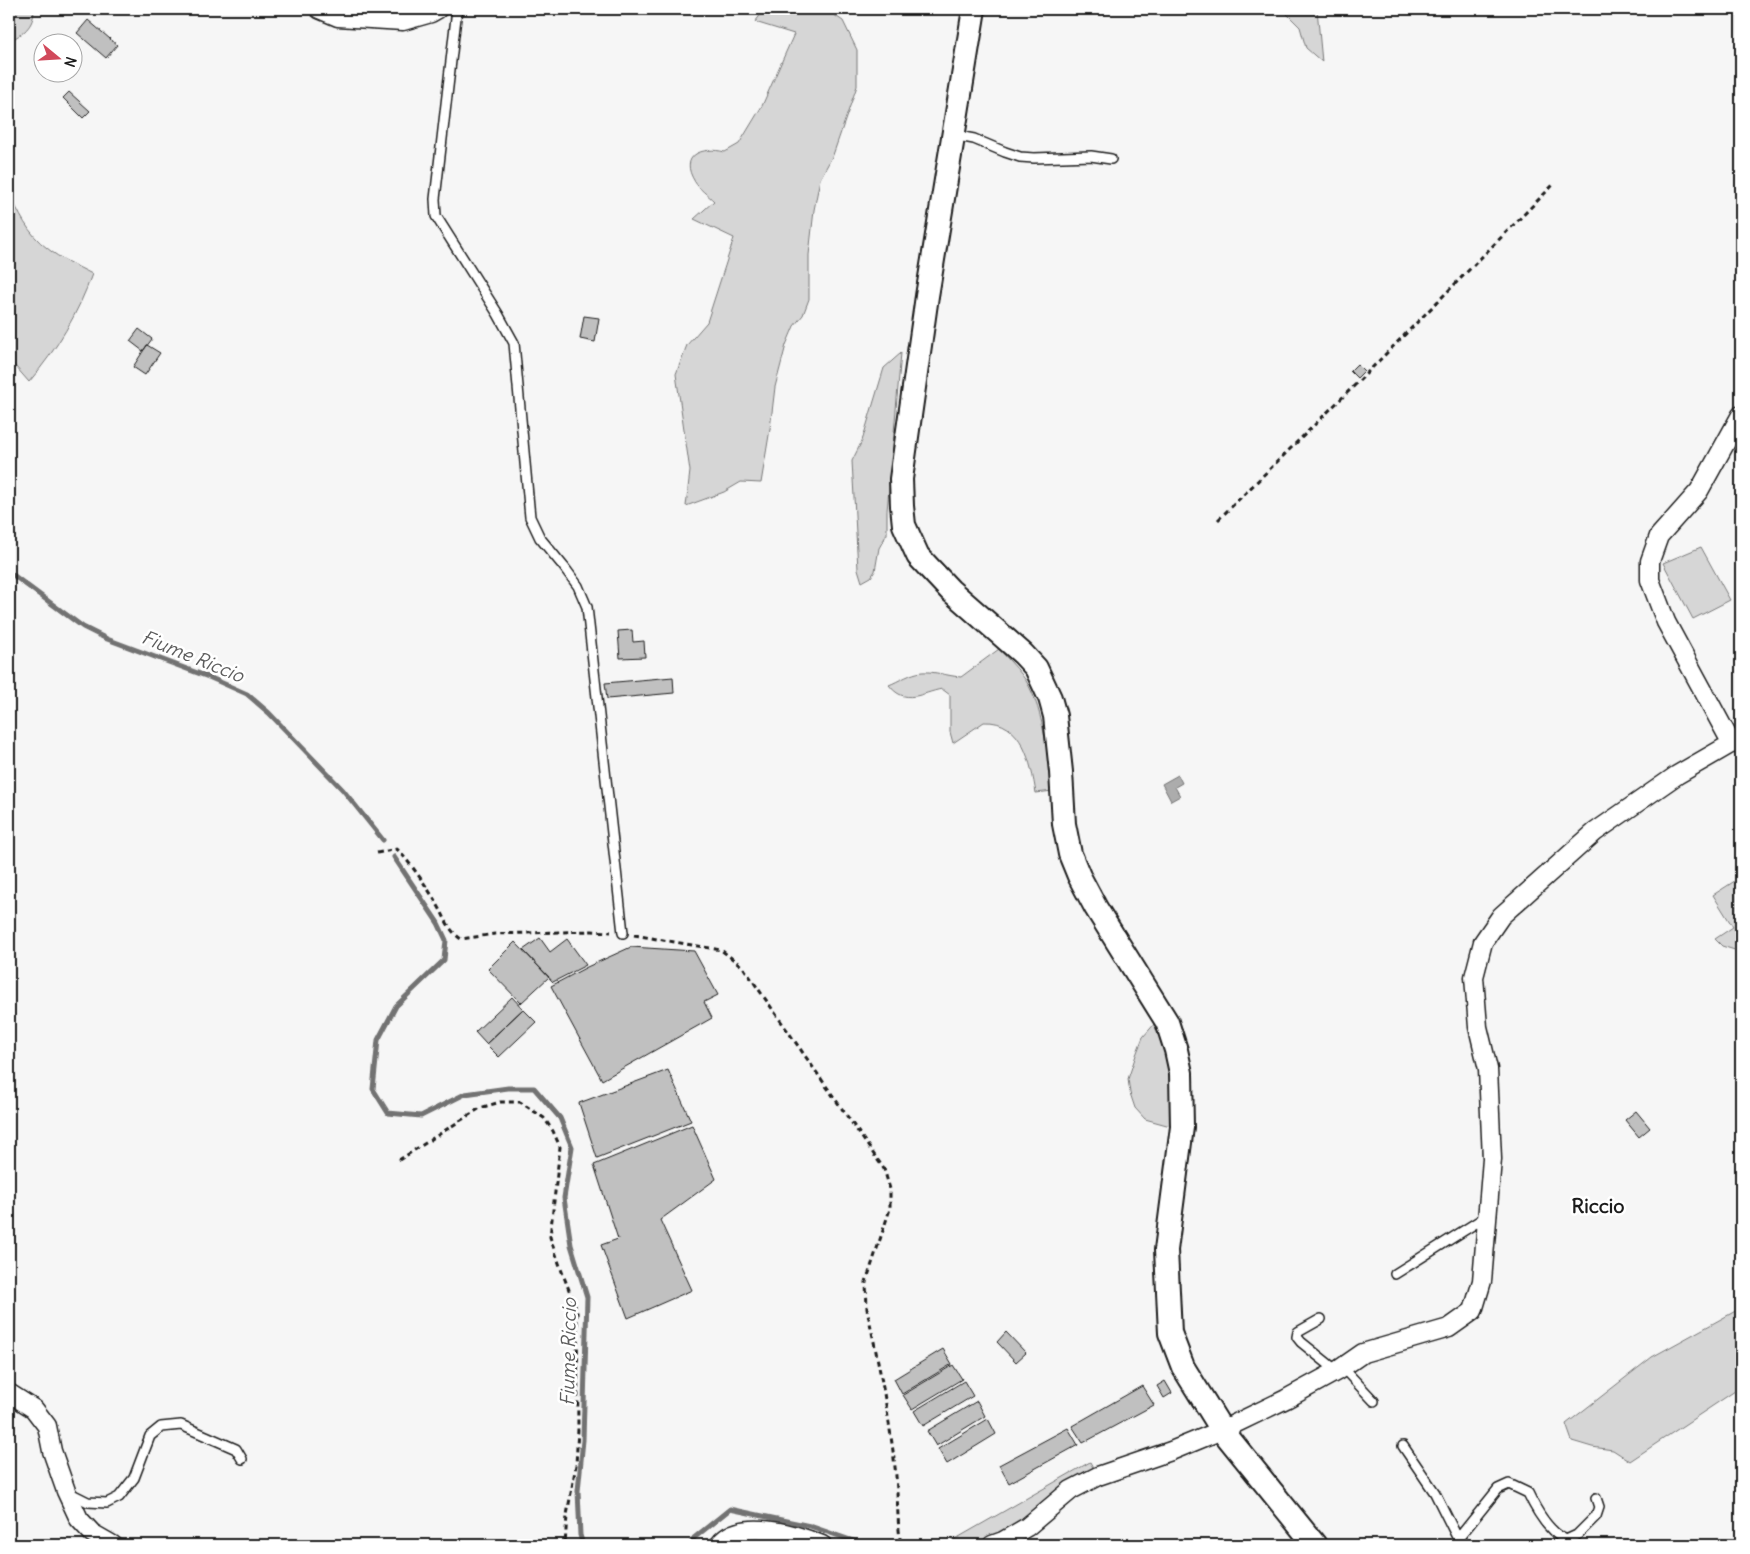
<svg xmlns="http://www.w3.org/2000/svg" width="1750" height="1554" viewBox="0 0 1750 1554" font-family="Delius,sans-serif">
<style>
.green{fill:#d6d6d6;stroke:#797979}
.water{fill:#acacac;stroke:#727272}
.lines{fill:none;stroke-linecap:round;stroke-linejoin:round}
.stream{stroke:#727272;stroke-width:5}
.building{fill:#c0c0c0;stroke:#1c1c1c}
.service-casing{stroke:#1c1c1c;stroke-width:12}
.minor-casing{stroke:#1c1c1c;stroke-width:21}
.tertiary-casing{stroke:#1c1c1c;stroke-width:26}
.path{stroke:#1c1c1c;stroke-width:3;stroke-dasharray:5 4;stroke-linecap:butt}
.service{stroke:#fff;stroke-width:9}
.minor{stroke:#fff;stroke-width:18}
.tertiary{stroke:#fff;stroke-width:22}
.labels{text-anchor:middle;stroke-width:5;stroke-linejoin:round;paint-order:stroke}
.water-label{font-size:19px;font-style:italic;fill:#5d5d5d;stroke:#fff}
.quarter-label{font-size:20px;font-weight:bold;fill:#1c1c1c;stroke:#fff}
</style>
<rect width="100%" height="100%" fill="#f6f6f6"/>
<filter id="ink" filterUnits="userSpaceOnUse"><feTurbulence type="fractalNoise" baseFrequency=".02" numOctaves="2"/><feDisplacementMap in="SourceGraphic" scale="10" xChannelSelector="R" yChannelSelector="G"/><feConvolveMatrix kernelMatrix="1 2 1 2 8 2 1 2 1" color-interpolation-filters="sRGB"/></filter>
<g filter="url(#ink)">
<!-- green -->
<path class="green" d="M9,9H34C34,27 23,34 9,41Z
M765,9H825L843,21L857,50V86L833,155L820,179L814,210L809,255V299L803,315L794,326L786,345L775,387L770,429L761,483L741,482L724,492L686,506L690,471L676,374L687,345L707,322L734,238L694,219L714,201C708,195 699,189 695,182C678,155 702,146 725,152L739,144L762,106L794,34L755,22Z
M1282,9H1317L1322,62L1306,48L1300,27Z
M9,193C19,213 28,234 47,248C60,259 77,266 92,274C78,314 57,349 29,382L9,359Z
M901,353L887,511V534L879,548L875,571L871,577L862,582L858,569L852,461L862,441L884,368Z
M1701,547L1730,600L1693,619L1663,563Z
M999,649C1007,658 1015,666 1022,675C1044,704 1047,756 1053,791L1036,793C1031,764 1023,720 984,722L953,743L950,732V695L942,689C921,693 905,706 889,685C899,681 911,673 922,672C934,671 948,676 961,677Z
M1741,877V952L1722,946L1715,939L1733,927L1713,895Z
M1157,1021L1172,1069L1174,1127L1145,1119L1135,1108L1130,1093L1128,1079L1136,1055L1143,1037Z
M1741,1308V1387L1630,1461L1613,1450L1592,1447L1572,1441L1566,1424L1652,1357Z
M1090,1462L1096,1473L987,1545H945Z"/>
<!-- water -->
<path class="water" d="M1178,775L1182,783L1175,787L1180,796L1171,801L1162,784Z"/>
<g class="lines">
<!-- stream -->
<path class="stream" d="M9,572L83,627L107,639L211,678L247,694L269,713L343,790L383,840
M394,857L438,923L446,940L444,960L396,1006L378,1040L373,1089L388,1113L421,1116L465,1094L508,1088H534L560,1118L572,1147L564,1198L571,1245L587,1297L583,1440L578,1491L580,1535L583,1545
M690,1545L694,1538L730,1509L810,1526L865,1545"/>
</g>
<!-- building -->
<path class="building" d="M88,20L117,45L106,58L77,33Z
M69,92L90,111L83,118L63,98Z
M584,316L599,318L595,342L580,339Z
M139,329L152,339L143,351L130,341Z
M147,345L160,353L145,375L133,367Z
M1357,364L1364,371L1357,378L1350,371Z
M632,630L633,642L644,641L645,657L620,658L618,631Z
M673,677L674,693L607,699L605,683Z
M540,938L550,952L567,939L586,965L553,982L523,950Z
M515,942L549,977L521,1003L488,969Z
M631,947L694,951L718,995L704,1002L712,1018L602,1080L551,986L587,967Z
M512,997L523,1009L486,1044L475,1032Z
M523,1009L536,1022L499,1057L486,1044Z
M668,1070L691,1121L597,1158L579,1103Z
M1636,1111L1650,1128L1639,1137L1625,1120Z
M692,1125L716,1179L660,1220L692,1290L628,1318L601,1245L618,1239L594,1165Z
M1006,1332L1026,1353L1016,1362L997,1342Z
M943,1349L952,1364L902,1394L894,1379Z
M953,1365L962,1379L912,1409L903,1395Z
M964,1381L973,1396L923,1426L914,1411Z
M1165,1381L1172,1393L1164,1398L1157,1386Z
M1142,1386L1154,1405L1083,1443L1072,1426Z
M977,1401L985,1416L936,1446L927,1431Z
M988,1419L996,1434L947,1464L938,1449Z
M1068,1428L1078,1445L1009,1483L999,1465Z"/>
<g class="lines">
<defs>
<path id="service" d="M457,9L435,199L436,216L498,314L514,343L530,517L540,538L564,567L578,586L587,607L623,933
M953,135L974,139L1005,152L1020,157L1034,158L1091,156L1111,159
M1395,1274L1487,1216
M1321,1319L1298,1332L1297,1337L1301,1342L1337,1371
M1342,1367L1374,1401
M1403,1446L1435,1493L1458,1539
M68,1492L88,1502L107,1503L119,1497L134,1478L150,1436L161,1427L181,1425L236,1449L242,1459
M1453,1545L1498,1489L1509,1484L1528,1493C1536,1510 1548,1532 1566,1540L1577,1535L1596,1516L1599,1507L1596,1498"/>
<path id="minor" d="M319,9L338,17L403,21L431,13L438,9
M1732,744L1666,622L1650,580V561L1659,536L1699,491L1741,415
M9,1393L34,1409L47,1426L52,1451L66,1491L79,1519L92,1533L113,1545
M719,1545C739,1517 796,1534 822,1545
M992,1545L1003,1541L1027,1527L1071,1490L1098,1476L1171,1451L1222,1430L1286,1399L1337,1371L1363,1353L1449,1328L1473,1311L1482,1281L1492,1159L1488,1069L1478,1027L1474,977L1483,942L1501,916L1595,832L1677,775L1741,738"/>
<path id="tertiary" d="M974,9L927,296L901,479L902,506L904,525L918,556L950,590L1023,654L1036,668L1050,698L1055,716L1061,772L1064,824L1070,854L1079,876L1096,908L1167,1022L1176,1050L1181,1073L1182,1127L1166,1250L1170,1333L1183,1367L1222,1430L1315,1545"/>
</defs>
<!-- service casing -->
<use href="#service" class="service-casing"/>
<!-- minor casing -->
<use href="#minor" class="minor-casing"/>
<!-- tertiary casing -->
<use href="#tertiary" class="tertiary-casing"/>
<!-- path -->
<path class="path" d="M1218,520L1356,384L1555,183
M377,853L397,849C412,865 426,885 437,904C446,918 447,929 461,939L495,934L592,931L611,932
M634,935L721,950L743,967L884,1169L890,1189V1209L866,1282L867,1309C879,1364 890,1420 896,1476C898,1499 897,1522 901,1545
M399,1160L480,1108L500,1102H520L544,1118L553,1131L560,1147L550,1237L561,1269L577,1311L578,1429L576,1465L567,1515L565,1545"/>
<!-- service -->
<use href="#service" class="service"/>
<!-- minor -->
<use href="#minor" class="minor"/>
<!-- tertiary -->
<use href="#tertiary" class="tertiary"/>
</g>
</g>
<g class="labels">
<!-- water labels -->
<g class="water-label">
<text transform="translate(193 656) rotate(22)" y="7">Fiume Riccio</text>
<text transform="translate(568 1352) rotate(-89)" y="7">Fiume Riccio</text>
</g>
<!-- quarter labels -->
<g class="quarter-label">
<text x="1598" y="1213">Riccio</text>
</g>
</g>
<!-- margin -->
<rect width="1750" height="1554" fill="none" stroke="#fff" stroke-width="30"/>
<rect x="15" y="15" width="1720" height="1524" fill="none" stroke="#1c1c1c" stroke-width="2" filter="url(#ink)"/>
<!-- north arrow -->
<g transform="translate(58 58) rotate(108)"><circle r="24" fill="#ffffff" stroke="#a4a4a4"/>
<path d="M0-4L9 19L0 12L-9 19Z" fill="#d1495b"/>
<text y="-8" font-size="14" font-weight="bold" text-anchor="middle" fill="#1c1c1c">N</text>
</g>
</svg>
